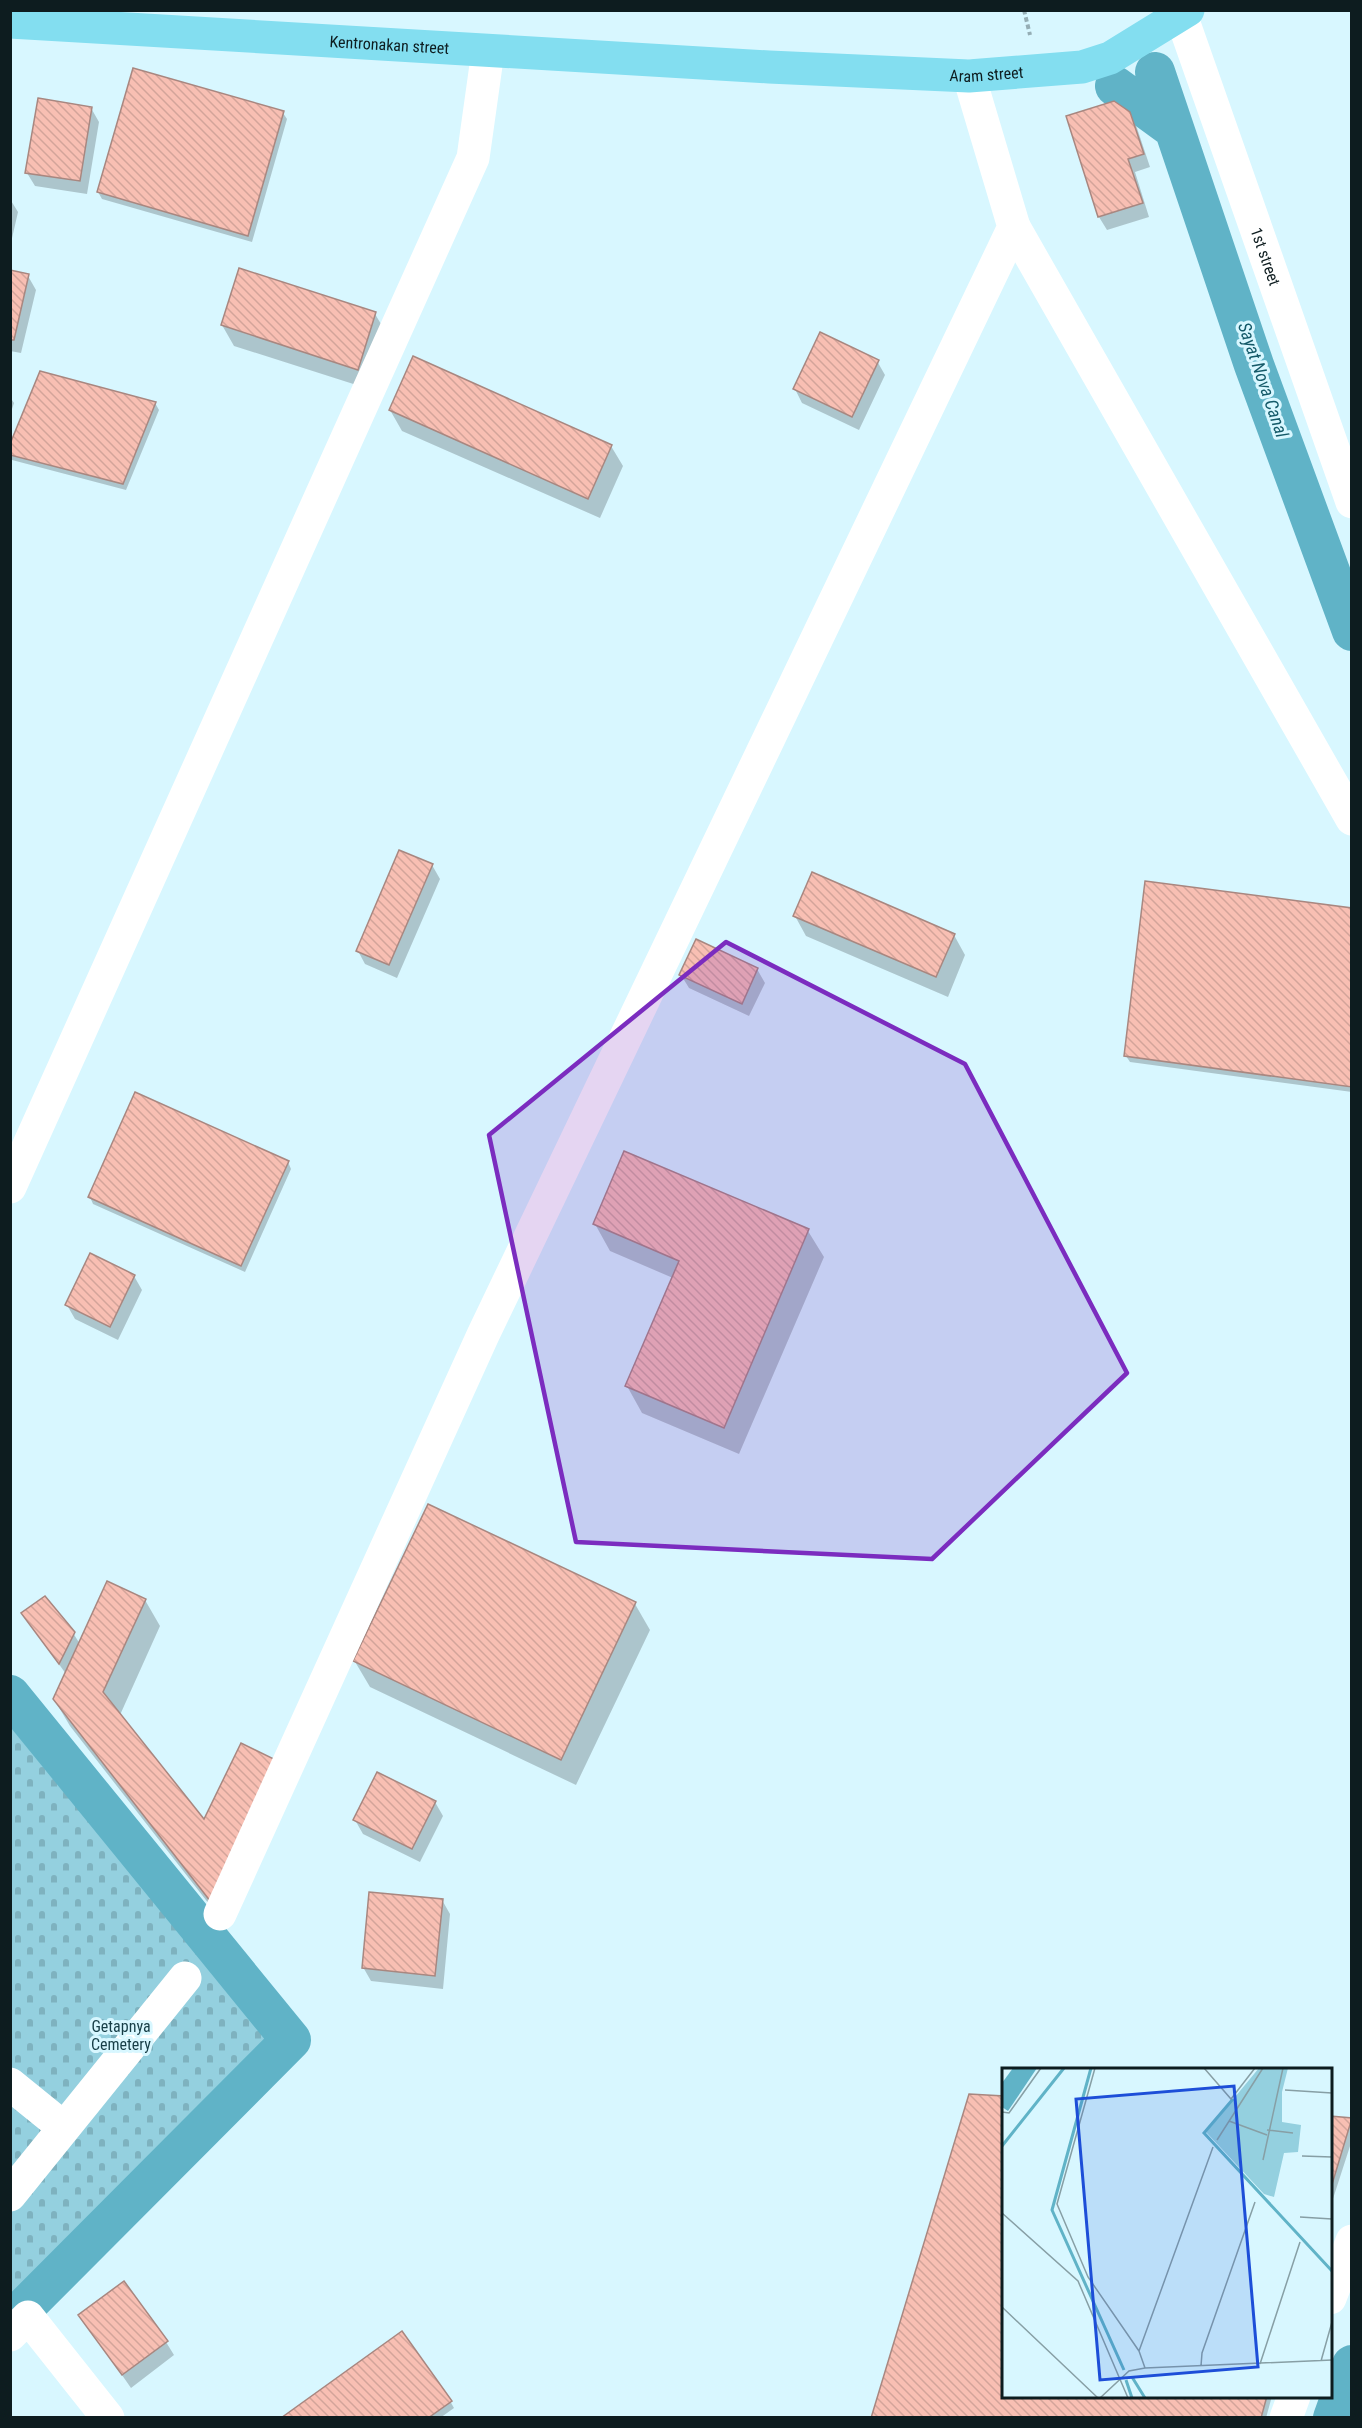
<svg xmlns="http://www.w3.org/2000/svg" width="1362" height="2428" viewBox="0 0 1362 2428" font-family="'Roboto Condensed',sans-serif">
<style>
.cemetery{fill:url(#cemetery-stones)}
.shadow{fill:#0003}
.lines{fill:none;stroke-linecap:round;stroke-linejoin:round}
.canal{stroke:#60b3c7;stroke-width:40}
.building{fill:url(#building-back-hatch);stroke:#a88780;stroke-width:1.5}
.path{stroke:#95aeb5;stroke-width:4;stroke-dasharray:4.5 3;stroke-linecap:butt}
.minor{stroke:#fff;stroke-width:33}
.major{stroke:#83def0;stroke-width:33}
.marked{fill:#7b2cbf;fill-opacity:0.2;stroke:#7b2cbf;stroke-width:4.5;stroke-linejoin:round}
.labels{text-anchor:middle;stroke-width:6;stroke-linejoin:round;paint-order:stroke}
.street-label{font-size:16px;fill:#0d1c1f;stroke:#d8f7ff}
.park-label{font-size:16px;fill:#163d46;stroke:#d8f7ff}
.water-label{font-size:18px;font-style:italic;fill:#145a69;stroke:#d8f7ff}
.inset-river{fill:none;stroke:#60b3c7;stroke-width:3}
.inset-road{fill:none;stroke:#879fa5;stroke-width:1.5}
.view{fill:#1d4ed8;fill-opacity:0.15;stroke:#1d4ed8;stroke-width:3}
.inset-edge{fill:none;stroke:#0d1c1f;stroke-width:3}
</style>
<defs>
<pattern id="cemetery-stones" width="16" height="16" patternUnits="userSpaceOnUse" patternTransform="scale(1.5)"><rect width="16" height="16" fill="#94d0df"/><path d="M2 7V4a2 2 0 0 1 4 0v3zM10 15v-3a2 2 0 0 1 4 0v3z" fill="#7eb2bf"/></pattern>
<pattern id="building-back-hatch" width="6" height="6" patternUnits="userSpaceOnUse" patternTransform="scale(1.5)"><rect width="6" height="6" fill="#f8bfb3"/><path d="M-1 5l2 2M0 0l6 6M5-1l2 2" fill="none" stroke="#d3a49a"/></pattern>
</defs>
<rect width="100%" height="100%" fill="#d8f7ff"/>
<!-- cemetery -->
<path class="cemetery" d="M10,1726L275,2048L156,2151L11,2305Z"/>
<!-- shadow -->
<path class="shadow" d="M91,108L99,122L87,194L35,186L27,173Z
M283,113L287,119L252,242L102,199L98,192Z
M1129,113L1137,128L1150,167L1135,172L1149,217L1107,230L1099,217Z
M10,199L18,212L10,247Z
M10,272L28,276L36,290L21,353L10,351Z
M375,314L387,334L369,389L234,346L222,325Z
M877,361L885,375L859,430L802,403L795,389Z
M10,397L14,403L10,415Z
M155,403L159,410L126,490L12,460L10,457V448Z
M390,410L611,446L623,466L600,518L402,431Z
M432,865L440,879L397,978L365,964L358,951Z
M1352,909V1092L1130,1062L1126,1056Z
M795,916L954,935L965,955L948,997L806,936Z
M757,969L765,983L749,1016L689,988L681,975Z
M288,1162L291,1169L245,1272L93,1204L90,1197Z
M595,1224L808,1231L824,1257L739,1454L642,1413L627,1386L673,1278L610,1251Z
M134,1276L142,1290L118,1340L75,1319L67,1305Z
M145,1600L160,1626L120,1715L227,1927L70,1726L54,1699L66,1674L23,1614L73,1633L80,1644Z
M635,1604L650,1630L576,1785L370,1687L354,1660Z
M435,1802L443,1816L420,1862L363,1834L355,1820Z
M442,1900L450,1914L443,1989L371,1981L363,1967Z
M1330,2118L1352,2119V2140L1330,2208Z
M80,2315L166,2342L174,2355L131,2388Z
M1004,2396H1272L1266,2418H872Z
M450,2401L454,2408L440,2418H283Z"/>
<g class="lines">
<!-- canal -->
<path class="canal" d="M1155,72L1254,365L1352,631
M1115,86L1174,129
M10,1695L291,2040L10,2322
M1333,2418L1352,2365"/>
</g>
<!-- building -->
<path class="building" d="M133,68L284,111L248,236L97,192Z
M38,98L92,107L80,181L25,173Z
M1114,101L1130,112L1144,154L1128,159L1143,203L1098,217L1066,116Z
M239,268L376,312L358,370L221,325Z
M10,270L29,274L14,340H10Z
M820,332L879,360L852,417L793,389Z
M413,356L612,445L588,499L389,410Z
M40,371L156,402L123,484L10,455V444Z
M399,850L433,864L389,965L356,951Z
M812,872L955,934L936,977L793,916Z
M1145,881L1352,908V1087L1124,1056Z
M696,939L758,968L742,1004L679,975Z
M135,1092L289,1161L241,1266L88,1197Z
M624,1151L809,1229L724,1428L625,1386L679,1261L593,1224Z
M90,1253L135,1275L110,1327L65,1305Z
M428,1504L636,1602L561,1760L353,1661Z
M107,1581L146,1599L103,1692L204,1819L241,1743L280,1762L211,1902L53,1699Z
M45,1596L75,1632L59,1664L21,1613Z
M377,1772L436,1801L412,1849L353,1820Z
M369,1892L443,1899L435,1976L362,1968Z
M969,2094L1004,2096V2396H1267L1261,2418H871Z
M1330,2116L1352,2118L1330,2191Z
M124,2281L168,2341L122,2375L78,2315Z
M402,2331L452,2401L428,2418H281Z"/>
<g class="lines">
<!-- path -->
<path class="path" d="M1024,10L1030,35"/>
<!-- minor -->
<g class="minor">
<path id="s1" d="M1182,10L1181,15L1352,502"/>
<path d="M1014,227L1352,819"/>
<path d="M10,1187L473,158L488,51"/>
<path d="M220,1914L483,1335L1014,227L969,76"/>
<path d="M10,2084L63,2127"/>
<path d="M10,2195L185,1978"/>
<path d="M1330,2298L1352,2241"/>
<path d="M10,2335L28,2317L108,2418"/>
<path d="M1286,2418L1294,2396"/>
</g>
<!-- major -->
<path class="major" id="s2" d="M10,22L769,67L969,76L1082,67L1110,58L1188,10"/>
</g>
<!-- marked area -->
<path class="marked" d="M726,942L965,1064L1127,1373L932,1559L576,1542L489,1135Z"/>
<g class="labels">
<!-- street labels -->
<g class="street-label">
<text dy="6" stroke="none"><textPath href="#s2" startOffset="380">Kentronakan street</textPath></text>
<text dy="6" stroke="none"><textPath href="#s2" startOffset="978">Aram street</textPath></text>
<text dy="6" stroke="none"><textPath href="#s1" startOffset="261">1st street</textPath></text>
</g>
<!-- park labels -->
<g class="park-label">
<text x="121" y="2032">Getapnya<tspan x="121" dy="18">Cemetery</tspan></text>
</g>
<!-- water labels -->
<g class="water-label">
<text transform="translate(1263 380) rotate(71)" y="6">Sayat Nova Canal</text>
</g>
</g>
<!-- overview -->
<g transform="translate(1002 2068)">
<rect width="330" height="330" fill="#d8f7ff"/>
<path d="M257,0H286L280,24V54L299,57L296,84L282,85L272,129L262,126L204,64Z" fill="#94d0df"/>
<path d="M11,0H35L6,43L0,39V15Z" fill="#60b3c7"/>
<path class="inset-river" d="M89,0L50,142L122,302M231,31L202,65L330,203M0,78L62,0M130,309L143,330M124,312L130,330"/>
<path class="inset-road" d="M93,0L55,136L86,209L137,283M202,0L229,31L253,0M283,22L330,25M0,44L7,45L39,0M227,53L265,67M265,62L291,65M215,72L261,0M300,88L330,89M261,92L281,0M0,145L76,213L126,330M298,149L330,151M0,239L96,330M319,293L330,254M258,296L298,174M199,298L200,285L253,134M143,300L137,283L211,79M98,330L127,303L143,300L330,292"/>
<path class="view" d="M232,18L256,299L98,312L74,31Z"/>
<rect width="330" height="330" class="inset-edge"/>
</g>
<!-- border -->
<rect width="1362" height="2428" fill="none" stroke="#0d1c1f" stroke-width="24"/>
</svg>
